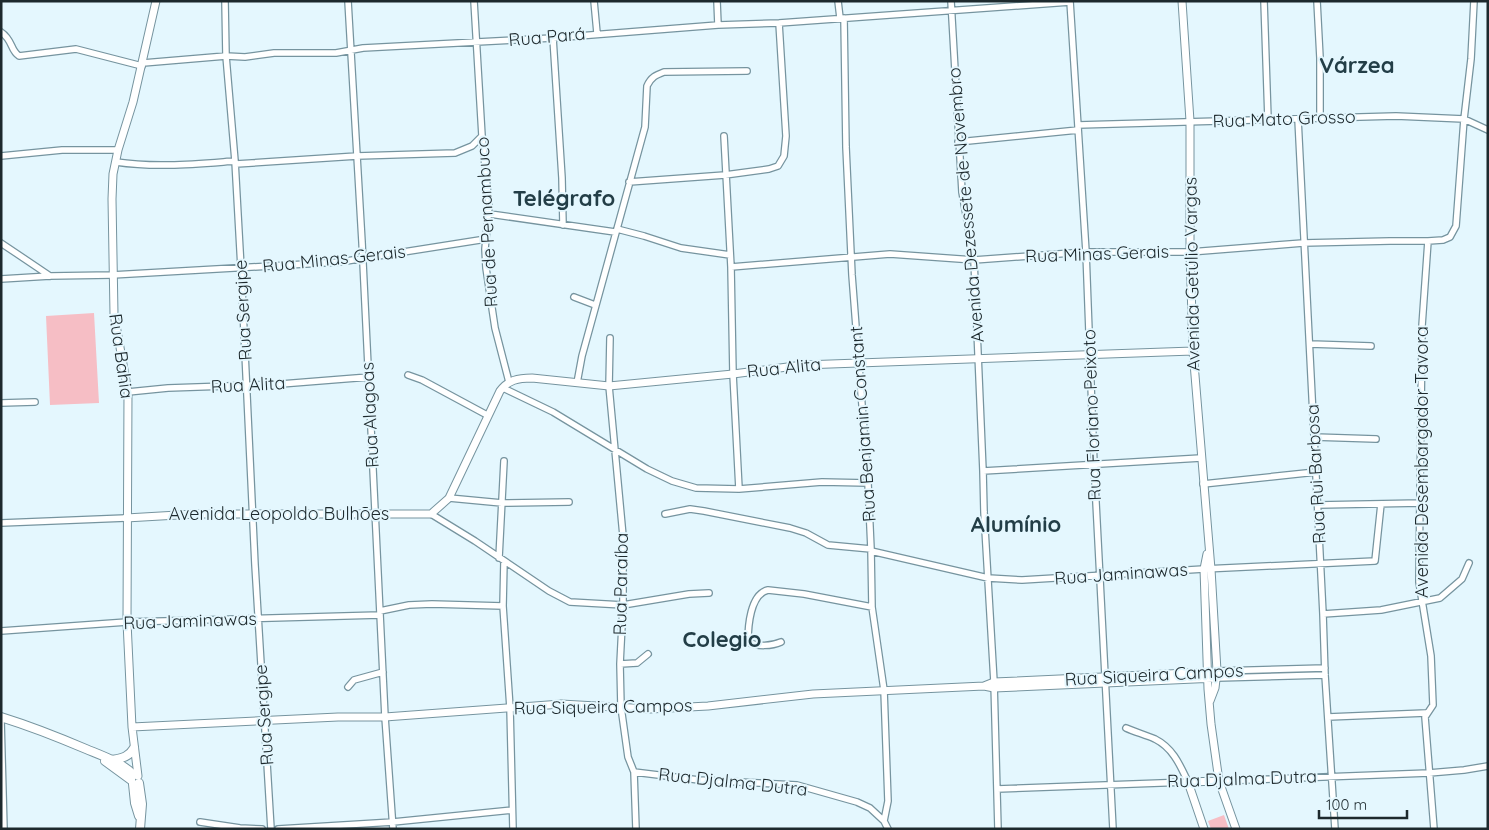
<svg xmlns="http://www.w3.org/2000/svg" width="1489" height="830" viewBox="0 0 1489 830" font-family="Quicksand,sans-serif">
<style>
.green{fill:#f6bec5}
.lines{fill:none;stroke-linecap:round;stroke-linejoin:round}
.minor-casing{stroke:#76949f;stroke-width:8}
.tertiary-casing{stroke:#76949f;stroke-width:9}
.secondary-casing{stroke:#76949f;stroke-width:10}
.minor{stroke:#fff;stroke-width:5.5}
.tertiary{stroke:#fff;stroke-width:7}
.secondary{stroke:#fff;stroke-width:8}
.labels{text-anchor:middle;stroke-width:4;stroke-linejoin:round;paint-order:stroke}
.street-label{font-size:18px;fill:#1d292d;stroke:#e4f7fe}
.district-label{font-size:22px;font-weight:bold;fill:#233e47;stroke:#e4f7fe}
</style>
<rect width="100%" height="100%" fill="#e4f7fe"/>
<!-- green -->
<path class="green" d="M94,313L99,403L50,405L46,316Z
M1224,815L1229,829H1211L1208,821Z"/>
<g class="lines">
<defs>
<path id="minor" d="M225,1L226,56L235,161L241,268L255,565L271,829
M348,1L362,242L385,717L393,829
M474,1L482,136L489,206L485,249L486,268L495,328L509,382
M594,1L597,33
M717,1L718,25
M838,1L840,18
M951,1L962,192L974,260L983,471L984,512L994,682L998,829
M1070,1L1086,252L1094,464L1113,829
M1264,1L1268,119
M1317,1L1320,58V118
M844,18L846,147L852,275L868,483L871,549L872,607L884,690L888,801L884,821L888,829
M1,32C13,40 10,50 19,56L76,49L142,66
M553,38L562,178L563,225
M143,63L226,56L245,57L274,53H336L363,48L553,38L718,25L779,23L1070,2
M1298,119L1323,614L1325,675L1335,829
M1078,125L1396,116L1464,119L1488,130
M724,136L731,267L733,374L739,489
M958,142L1078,130
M1,156L62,150H118
M116,162C156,168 195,164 235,161
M236,164L357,156L455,153L472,146L482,136
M629,182L725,175L769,169L778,166L784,156L786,136L779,23
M490,214L615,232
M617,229L644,236L681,248L730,255
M1428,241L1422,326L1419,582L1431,656L1433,705L1425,717L1434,829
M1,243L50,276
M731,267L890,254L974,260L1086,252H1190L1303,243L1390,241H1428L1443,240L1450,237L1456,226L1464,119L1471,59L1474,1
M1,279L50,276L112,275L340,262L486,239
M574,297L595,305
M610,338L609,386L623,536V605L620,664L621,707L628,757L634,772L636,829
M1310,344L1371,346
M408,375L422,380L487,415
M577,383L582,356L645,127L647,86C651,77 656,75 664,72L747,71
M503,388L553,412L647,469L672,481L696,488L739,489L822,482L868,483
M128,392L168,388L281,384L369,377
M1,403L35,402
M1314,437L1376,439
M983,471L1201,458
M1203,484L1316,472
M449,498L502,503L569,502
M1318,505L1421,503
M431,514L475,541L549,591L570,602L623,605L689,594L709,593
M665,514L690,509L704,511L790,528L806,533L828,545L871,549
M1,523L126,518
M871,551L988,578L1022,580L1204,569L1375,561L1381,504
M499,558L504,461
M504,561L503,606L510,708L513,829
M380,611L409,605L432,604L503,606
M1323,614L1381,610L1440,598L1462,579L1469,563
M1,631L127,622L380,615
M781,642C772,646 757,647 748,642C748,627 750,594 768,590L804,594L872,607
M620,664L637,663L648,654
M1217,671L1325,668
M1217,678L1325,675
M348,687L354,680L383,672
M1328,717L1426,713
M1,720L4,829
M634,772L699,780L797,785L857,802L870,808L884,821
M1219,781L1429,773L1464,770L1488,766
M997,789L1188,782C1180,765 1173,748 1155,739C1146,735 1135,732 1126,728
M200,822L240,828L262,829
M278,829L393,822L512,810"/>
<path id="tertiary" d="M1182,1L1190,121V252L1193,351L1211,569L1217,671L1215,688L1210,701
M126,518L195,514H431L449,498L500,391C508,380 518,378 532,378L609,386L733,374L803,365L1193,351
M1207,554L1204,569L1208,689L1211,724L1219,781L1236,829
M984,686L994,682L1210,672
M132,727L338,717H385L561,704L650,709L708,706L813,694L984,686L994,688L1217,678
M138,776L132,727L127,622L128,392L114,314L112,199L113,174L118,150L133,102L156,1
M1204,829L1188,782L1219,781"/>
<path id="secondary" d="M1,717C30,726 58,737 86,749C103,756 121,762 134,775
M112,760C122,758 129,757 134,748
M105,761L131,780
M139,783L142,804L140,829
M133,784L135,803L139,816"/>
</defs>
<!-- minor casing -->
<use href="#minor" class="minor-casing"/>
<!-- tertiary casing -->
<use href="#tertiary" class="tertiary-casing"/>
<!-- secondary casing -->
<use href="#secondary" class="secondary-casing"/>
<!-- minor -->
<use href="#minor" class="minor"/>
<!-- tertiary -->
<use href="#tertiary" class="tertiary"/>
<!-- secondary -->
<use href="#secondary" class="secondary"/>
</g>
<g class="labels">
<!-- street labels -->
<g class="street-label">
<text transform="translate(547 37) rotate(-5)" y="6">Rua Pará</text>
<text transform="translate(1284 119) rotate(-2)" y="6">Rua Mato Grosso</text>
<text transform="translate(966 205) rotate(-95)" y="6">Avenida Dezessete de Novembro</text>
<text transform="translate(487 222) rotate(-93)" y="6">Rua de Pernambuco</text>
<text transform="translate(1097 254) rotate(-2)" y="6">Rua Minas Gerais</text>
<text transform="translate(334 259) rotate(-6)" y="6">Rua Minas Gerais</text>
<text transform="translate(1192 274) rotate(-91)" y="6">Avenida Getúlio Vargas</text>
<text transform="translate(243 310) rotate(-93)" y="6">Rua Sergipe</text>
<text transform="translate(121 356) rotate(82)" y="6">Rua Bahia</text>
<text transform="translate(784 368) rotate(-6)" y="6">Rua Alita</text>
<text transform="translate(248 385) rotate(-3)" y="6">Rua Alita</text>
<text transform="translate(370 415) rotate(-93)" y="6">Rua Alagoas</text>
<text transform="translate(1092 415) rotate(-92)" y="6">Rua Floriano Peixoto</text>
<text transform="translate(863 424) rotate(-94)" y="6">Rua Benjamin Constant</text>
<text transform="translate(1422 462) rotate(-90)" y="6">Avenida Desembargador Tavora</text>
<text transform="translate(1316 474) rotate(-93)" y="6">Rua Rui Barbosa</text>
<text x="279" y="520">Avenida Leopoldo Bulhões</text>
<text transform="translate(1121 574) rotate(-4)" y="6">Rua Jaminawas</text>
<text transform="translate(621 584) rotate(-89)" y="6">Rua Paraíba</text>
<text transform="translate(190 621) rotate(-2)" y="6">Rua Jaminawas</text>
<text transform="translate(1154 675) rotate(-3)" y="6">Rua Siqueira Campos</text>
<text transform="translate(603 707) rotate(-1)" y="6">Rua Siqueira Campos</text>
<text transform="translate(264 715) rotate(-94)" y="6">Rua Sergipe</text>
<text transform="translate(1242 779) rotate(-2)" y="6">Rua Djalma Dutra</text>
<text transform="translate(733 782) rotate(6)" y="6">Rua Djalma Dutra</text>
</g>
<!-- district labels -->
<g class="district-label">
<text x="1357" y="73">Várzea</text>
<text x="564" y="206">Telégrafo</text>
<text x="1016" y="532">Alumínio</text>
<text x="722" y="647">Colegio</text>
</g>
</g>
<!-- border -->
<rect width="1489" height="830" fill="none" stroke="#1d292d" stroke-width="5"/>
<!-- scale -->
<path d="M1319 810v8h88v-8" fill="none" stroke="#1d292d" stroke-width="2.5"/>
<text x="1326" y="810" font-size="15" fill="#1d292d" stroke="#e4f7fe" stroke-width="4" paint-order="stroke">100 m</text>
</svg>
